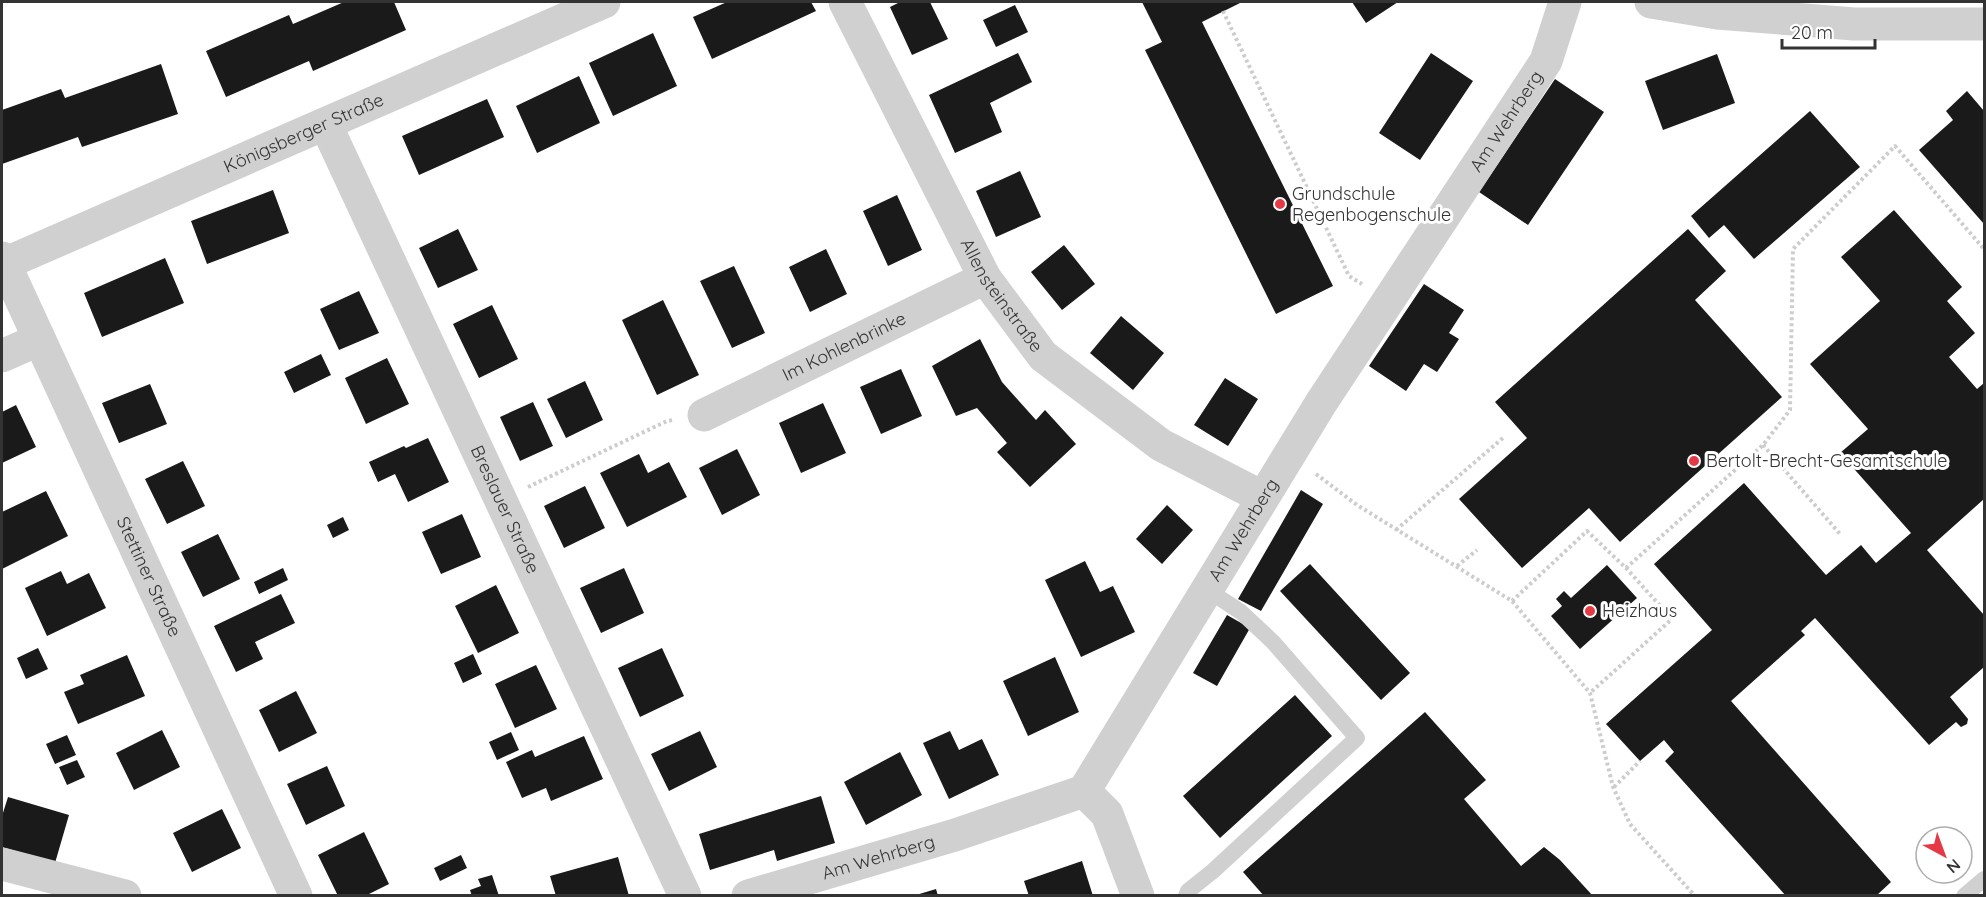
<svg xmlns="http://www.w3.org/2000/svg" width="1986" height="897" viewBox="0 0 1986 897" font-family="Quicksand,sans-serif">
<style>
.building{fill:#1a1a1a}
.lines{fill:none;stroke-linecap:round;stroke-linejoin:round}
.path{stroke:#cdcdcd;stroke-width:4;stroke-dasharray:3 3;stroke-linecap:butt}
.lane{stroke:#d0d0d0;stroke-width:16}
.street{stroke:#d0d0d0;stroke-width:33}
.poi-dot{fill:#e63946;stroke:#fff;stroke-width:2}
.labels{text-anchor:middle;stroke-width:6;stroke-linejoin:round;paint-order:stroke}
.street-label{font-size:18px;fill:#333;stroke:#fff}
.poi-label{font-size:18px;fill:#333;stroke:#fff;text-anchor:start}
</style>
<rect width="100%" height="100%" fill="#fff"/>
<!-- building -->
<path class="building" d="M344,2H394L406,30L313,71L309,61L226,97L206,51L289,15L293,24Z
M727,2H811L816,11L712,59L693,17Z
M900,2H930L948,39L912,55L890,7Z
M1142,2H1242L1202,22L1333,286L1276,314L1145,50L1162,42Z
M1352,2H1398L1366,23Z
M1015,5L1028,32L996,47L983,20Z
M653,33L677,86L613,116L589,63Z
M1018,53L1032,82L990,103L1002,132L955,153L929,95Z
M1431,53L1473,81L1420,160L1379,133Z
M1717,54L1735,103L1663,130L1645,81Z
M161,64L178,114L82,147L78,137L2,164V110L61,89L65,98Z
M579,76L600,123L537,153L516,106Z
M1555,79L1604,112L1528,225L1479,192Z
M1967,91L1984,111V224L1919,150L1953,120L1946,111Z
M487,99L504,137L419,175L402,136Z
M1810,111L1860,167L1754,259L1724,225L1709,238L1691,216Z
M1020,171L1041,217L996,237L976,191Z
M273,190L289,233L207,264L191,221Z
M897,195L922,250L888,266L863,211Z
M1894,210L1962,287L1947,301L1975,333L1949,357L1977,389L1984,383V499L1927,550L1984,615V667L1950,697L1968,719L1967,724L1961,727L1956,722L1929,745L1815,618L1801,631L1805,635L1731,701L1891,882L1876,896H1786L1665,761L1674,752L1664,740L1640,761L1606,724L1712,630L1654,564L1744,483L1826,575L1861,545L1876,563L1911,533L1840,453L1868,429L1810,364L1880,301L1841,257Z
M458,229L478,270L438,288L419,248Z
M1688,229L1726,271L1695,300L1782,397L1620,542L1589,508L1522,568L1459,499L1527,438L1495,402Z
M1064,245L1095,284L1062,310L1031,272Z
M826,249L847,294L810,312L789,267Z
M165,258L184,303L102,337L84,293Z
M734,266L765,333L732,348L700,281Z
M1424,284L1464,310L1449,333L1459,339L1437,372L1424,364L1406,391L1369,366Z
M359,291L379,333L339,350L320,309Z
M663,300L699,375L657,395L622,320Z
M492,305L518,359L479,378L453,324Z
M1121,316L1164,353L1133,390L1090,353Z
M980,339L1002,382L1036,420L1045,410L1076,444L1030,487L997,452L1007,443L977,408L956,416L932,366Z
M321,354L331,375L294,393L284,372Z
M387,358L409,404L366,424L345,378Z
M901,369L922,416L881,434L860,387Z
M1225,378L1258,399L1228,446L1194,425Z
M585,381L603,420L566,438L547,399Z
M150,384L167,424L119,443L102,403Z
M533,402L553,446L520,461L500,417Z
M823,403L846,453L801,473L779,423Z
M16,405L36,447L2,463V412Z
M428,438L449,482L408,502L395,474L378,482L369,462L404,446L406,448Z
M737,449L760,495L722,515L699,468Z
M639,454L648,473L669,462L687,497L627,527L600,473Z
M183,461L205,506L167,524L145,479Z
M585,486L605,528L564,548L544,506Z
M1301,490L1323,504L1261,611L1238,599Z
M46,491L68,536L2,569V512Z
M1167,505L1193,530L1162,564L1136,539Z
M462,514L481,557L441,574L422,532Z
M343,517L349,530L333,538L327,525Z
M218,534L240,579L203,597L181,552Z
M1085,561L1100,592L1113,586L1135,632L1081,657L1045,580Z
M1310,564L1410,673L1381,700L1280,591Z
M1607,565L1637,598L1580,649L1551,616L1562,606L1556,599L1564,591L1571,598Z
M283,568L288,580L259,594L254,582Z
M624,568L644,613L601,633L580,588Z
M61,571L67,584L89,573L106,608L47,636L25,588Z
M496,585L519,633L478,653L455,606Z
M281,594L295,623L255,642L263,659L236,672L214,626Z
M1227,615L1250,628L1217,686L1193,673Z
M38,648L48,669L26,679L17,658Z
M662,648L684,696L640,717L618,668Z
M473,654L482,674L463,683L454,663Z
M127,655L145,696L78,724L64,692L84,684L80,675Z
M1055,657L1079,712L1028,736L1003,681Z
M536,665L557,709L515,728L495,684Z
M296,691L317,733L279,752L259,710Z
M1295,695L1332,736L1220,838L1183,796Z
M1425,712L1486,780L1464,799L1521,866L1544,847L1560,860L1593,896H1264L1243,872Z
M162,730L180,767L134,790L116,753Z
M700,731L717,767L669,791L651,754Z
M950,731L959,750L982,739L999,775L949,799L923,743Z
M511,732L519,750L497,760L489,742Z
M67,735L76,755L55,764L46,744Z
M584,736L603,779L551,801L546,788L522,798L506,762L532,750L535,757Z
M900,752L922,795L866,825L844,782Z
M77,760L85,777L67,785L59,767Z
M327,766L345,806L306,825L287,784Z
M821,796L835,843L777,861L774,850L710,870L699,834Z
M8,797L69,815L55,863L2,847V816Z
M222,809L241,848L192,872L173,833Z
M364,832L389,884L365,896H338L318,855Z
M461,855L467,868L440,881L434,868Z
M618,857L629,896H556L550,876Z
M1082,861L1093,896H1029L1024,881Z
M492,875L499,896H472L470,890L481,886L478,879Z
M936,889L938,896H916V895Z"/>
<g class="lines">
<!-- path -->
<path class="path" d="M1223,11L1349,276L1362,284
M1763,445L1840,534
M1316,474L1357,505L1512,601L1590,693L1613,787L1630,824L1695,896
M528,487L667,421L673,420
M1396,530L1504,437
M1457,566L1477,550
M1626,568L1763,445L1790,410L1793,249L1895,146L1984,249
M1512,601L1587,531L1626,568L1672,619L1590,693
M1614,787L1640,761"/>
<!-- lane -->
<path class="lane" d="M1186,896L1188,891L1213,871L1357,738L1273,642L1241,612L1206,589
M1964,896L1984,879"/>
<!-- street -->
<g class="street">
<path id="s1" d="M845,2L985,278L1043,356L1161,445L1262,497"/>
<path d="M1651,2L1717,13L1854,24H1984"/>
<path id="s2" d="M326,125L685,896"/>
<path id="s3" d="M2,258L296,896"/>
<path id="s4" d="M4,264L604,2"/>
<path d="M2,356L38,340"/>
<path id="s5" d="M704,415L985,278"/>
<path d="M1084,791L1107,814L1138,896"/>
<path d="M2,864L125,896"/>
<path id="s6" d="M748,896L955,835L1084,791L1321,403L1546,61L1565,2"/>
</g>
</g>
<!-- markers -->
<g class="poi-dot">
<circle cx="1280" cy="204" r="6"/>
<circle cx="1694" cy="461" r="6"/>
<circle cx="1590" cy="611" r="6"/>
</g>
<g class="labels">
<!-- street labels -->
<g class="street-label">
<text dy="6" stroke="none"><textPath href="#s6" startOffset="1144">Am Wehrberg</textPath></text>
<text dy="6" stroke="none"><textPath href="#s4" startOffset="327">Königsberger Straße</textPath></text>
<text dy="6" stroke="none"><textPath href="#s1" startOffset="333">Allensteinstraße</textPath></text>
<text dy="6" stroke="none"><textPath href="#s5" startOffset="156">Im Kohlenbrinke</textPath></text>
<text dy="6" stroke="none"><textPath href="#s2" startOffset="424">Breslauer Straße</textPath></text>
<text dy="6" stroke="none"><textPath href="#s6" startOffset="658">Am Wehrberg</textPath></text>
<text dy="6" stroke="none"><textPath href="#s3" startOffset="351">Stettiner Straße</textPath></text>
<text dy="6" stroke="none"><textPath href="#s6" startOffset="136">Am Wehrberg</textPath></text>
</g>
<!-- poi labels -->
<g class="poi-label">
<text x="1292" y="200">Grundschule<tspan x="1292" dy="21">Regenbogenschule</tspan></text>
<text x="1706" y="467">Bertolt-Brecht-Gesamtschule</text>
<text x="1602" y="617">Heizhaus</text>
</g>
</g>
<!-- border -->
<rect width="1986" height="897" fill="none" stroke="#333333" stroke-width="6"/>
<!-- north arrow -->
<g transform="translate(1944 855) rotate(139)"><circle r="28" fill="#ffffff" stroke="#adadad" stroke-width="1.5"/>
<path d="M0-4.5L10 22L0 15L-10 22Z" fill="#e63946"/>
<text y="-9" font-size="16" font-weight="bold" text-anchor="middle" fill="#333333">N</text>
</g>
<!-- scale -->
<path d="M1782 39v9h93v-9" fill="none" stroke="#333333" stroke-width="3"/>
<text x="1791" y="39" font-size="18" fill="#333333" stroke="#ffffff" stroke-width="4.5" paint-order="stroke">20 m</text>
</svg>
